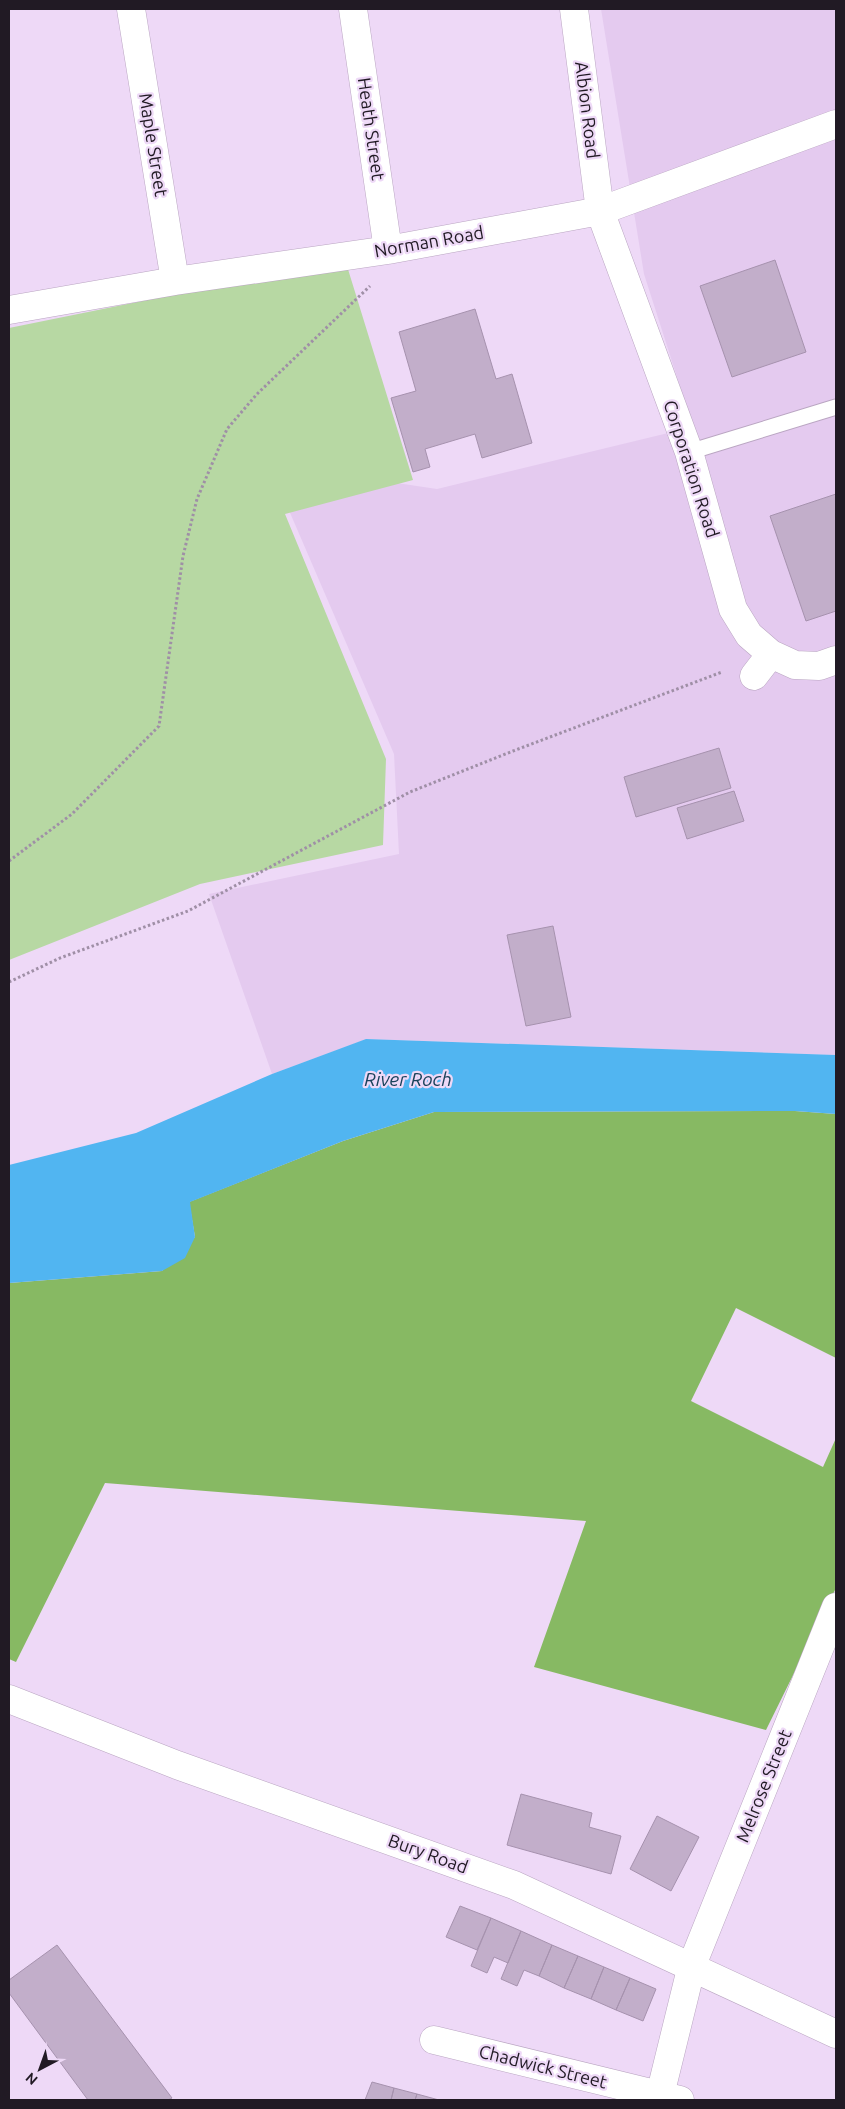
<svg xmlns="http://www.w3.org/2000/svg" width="845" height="2109" viewBox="0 0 845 2109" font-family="Ubuntu,sans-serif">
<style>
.built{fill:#e4caef}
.green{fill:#b7d8a3}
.forest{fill:#87b963}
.water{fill:#51b5f1}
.building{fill:#c2aeca;stroke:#a692ae}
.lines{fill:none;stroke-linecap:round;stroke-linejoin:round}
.lane-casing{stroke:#baa6c2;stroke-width:17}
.street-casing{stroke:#baa6c2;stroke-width:29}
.secondary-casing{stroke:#baa6c2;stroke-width:29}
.path{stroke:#9f8fa6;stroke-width:3;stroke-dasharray:2.5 2.5;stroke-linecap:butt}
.lane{stroke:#fff;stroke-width:15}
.street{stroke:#fff;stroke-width:28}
.secondary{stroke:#fff;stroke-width:28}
.labels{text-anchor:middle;stroke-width:4.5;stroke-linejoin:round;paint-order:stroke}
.street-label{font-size:18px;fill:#211a24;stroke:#eed9f7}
.water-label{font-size:19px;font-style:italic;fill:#1a435c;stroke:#eed9f7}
</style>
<rect width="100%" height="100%" fill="#eed9f7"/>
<!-- built -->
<path class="built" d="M601,9H836V1055L367,1039L272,1074L209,894L399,854L394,754L269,464L437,489L693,427L644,274Z"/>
<!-- green -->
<path class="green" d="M347,266L413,480L285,514L386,759L383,845L200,884L9,960V328L172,295Z"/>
<!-- forest -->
<path class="forest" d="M795,1111L836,1114V1358L736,1308L691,1401L823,1467L836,1438V1588L766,1730L534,1667L586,1521L105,1483L16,1662L9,1659V1283L162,1271L195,1237L189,1202L343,1141L434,1112Z"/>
<!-- water -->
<path class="water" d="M366,1039L836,1055V1114L795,1111L434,1112L343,1141L190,1202L195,1237L185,1258L162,1271L9,1283V1165L136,1133L272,1074Z"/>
<!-- building -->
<path class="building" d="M775,260L806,352L732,377L700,286Z
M475,309L496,379L512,374L532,443L482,458L475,434L425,449L430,467L413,472L391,398L416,391L399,332Z
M836,494V611L806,621L770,516Z
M719,748L731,788L636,817L624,777Z
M734,791L744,821L687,839L677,808Z
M553,926L571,1017L526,1026L507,935Z
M521,1794L592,1813L589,1827L621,1836L611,1874L507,1845Z
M657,1816L699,1837L671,1891L630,1869Z
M460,1906L491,1918L477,1950L446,1937Z
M491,1918L521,1931L508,1963L494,1957L487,1973L471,1966Z
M521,1931L552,1945L539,1976L524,1970L517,1986L501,1979Z
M57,1945L172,2098L168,2100H88L9,1993V1980Z
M552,1945L578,1956L564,1988L539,1976Z
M578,1956L604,1967L591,1999L564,1988Z
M604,1967L630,1978L616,2010L591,1999Z
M630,1978L656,1989L643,2021L616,2010Z
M372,2082L394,2088L391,2100H365Z
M394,2088L417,2094L415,2100H391Z
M417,2094L439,2100H415Z"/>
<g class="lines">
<defs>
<path id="lane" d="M689,452L836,407"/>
<path id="street" d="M131,9L175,281
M353,9L388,250
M574,9L600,211L689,452L733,609L749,635L771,654L795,665L819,666L836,660
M9,310L175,281L388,250L600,211L836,124
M754,676L771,654
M434,2040L680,2100
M660,2095L692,1965L836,1607"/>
<path id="secondary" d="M9,1699L177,1765L514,1885L836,2034"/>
</defs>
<!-- lane casing -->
<use href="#lane" class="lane-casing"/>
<!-- street casing -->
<use href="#street" class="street-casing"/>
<!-- secondary casing -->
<use href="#secondary" class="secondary-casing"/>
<!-- path -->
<path class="path" d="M9,861L72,814L159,726L183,556L197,499L227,429L257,394L370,286
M9,982L60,958L188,911L410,792L513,751L722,672"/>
<!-- lane -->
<use href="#lane" class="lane"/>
<!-- street -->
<use href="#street" class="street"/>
<!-- secondary -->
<use href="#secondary" class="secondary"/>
</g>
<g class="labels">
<!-- street labels -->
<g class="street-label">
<text transform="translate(587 110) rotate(83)" y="6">Albion Road</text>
<text transform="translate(371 129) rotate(82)" y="6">Heath Street</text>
<text transform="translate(153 145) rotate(81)" y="6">Maple Street</text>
<text transform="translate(429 242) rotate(-10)" y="6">Norman Road</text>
<text transform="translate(691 469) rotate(72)" y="6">Corporation Road</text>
<text transform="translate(764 1786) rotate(-68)" y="6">Melrose Street</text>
<text transform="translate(428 1854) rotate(20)" y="6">Bury Road</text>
<text transform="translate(543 2067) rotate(14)" y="6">Chadwick Street</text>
</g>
<!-- water labels -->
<g class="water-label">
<text x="408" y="1086">River Roch</text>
</g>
</g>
<!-- border -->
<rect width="845" height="2109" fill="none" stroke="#211a24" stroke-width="20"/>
<!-- north arrow -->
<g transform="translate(40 2069) rotate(221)" stroke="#eed9f7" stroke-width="4" paint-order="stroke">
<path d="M0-4L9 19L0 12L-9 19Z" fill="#211a24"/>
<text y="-8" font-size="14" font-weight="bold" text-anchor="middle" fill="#211a24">N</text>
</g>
</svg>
